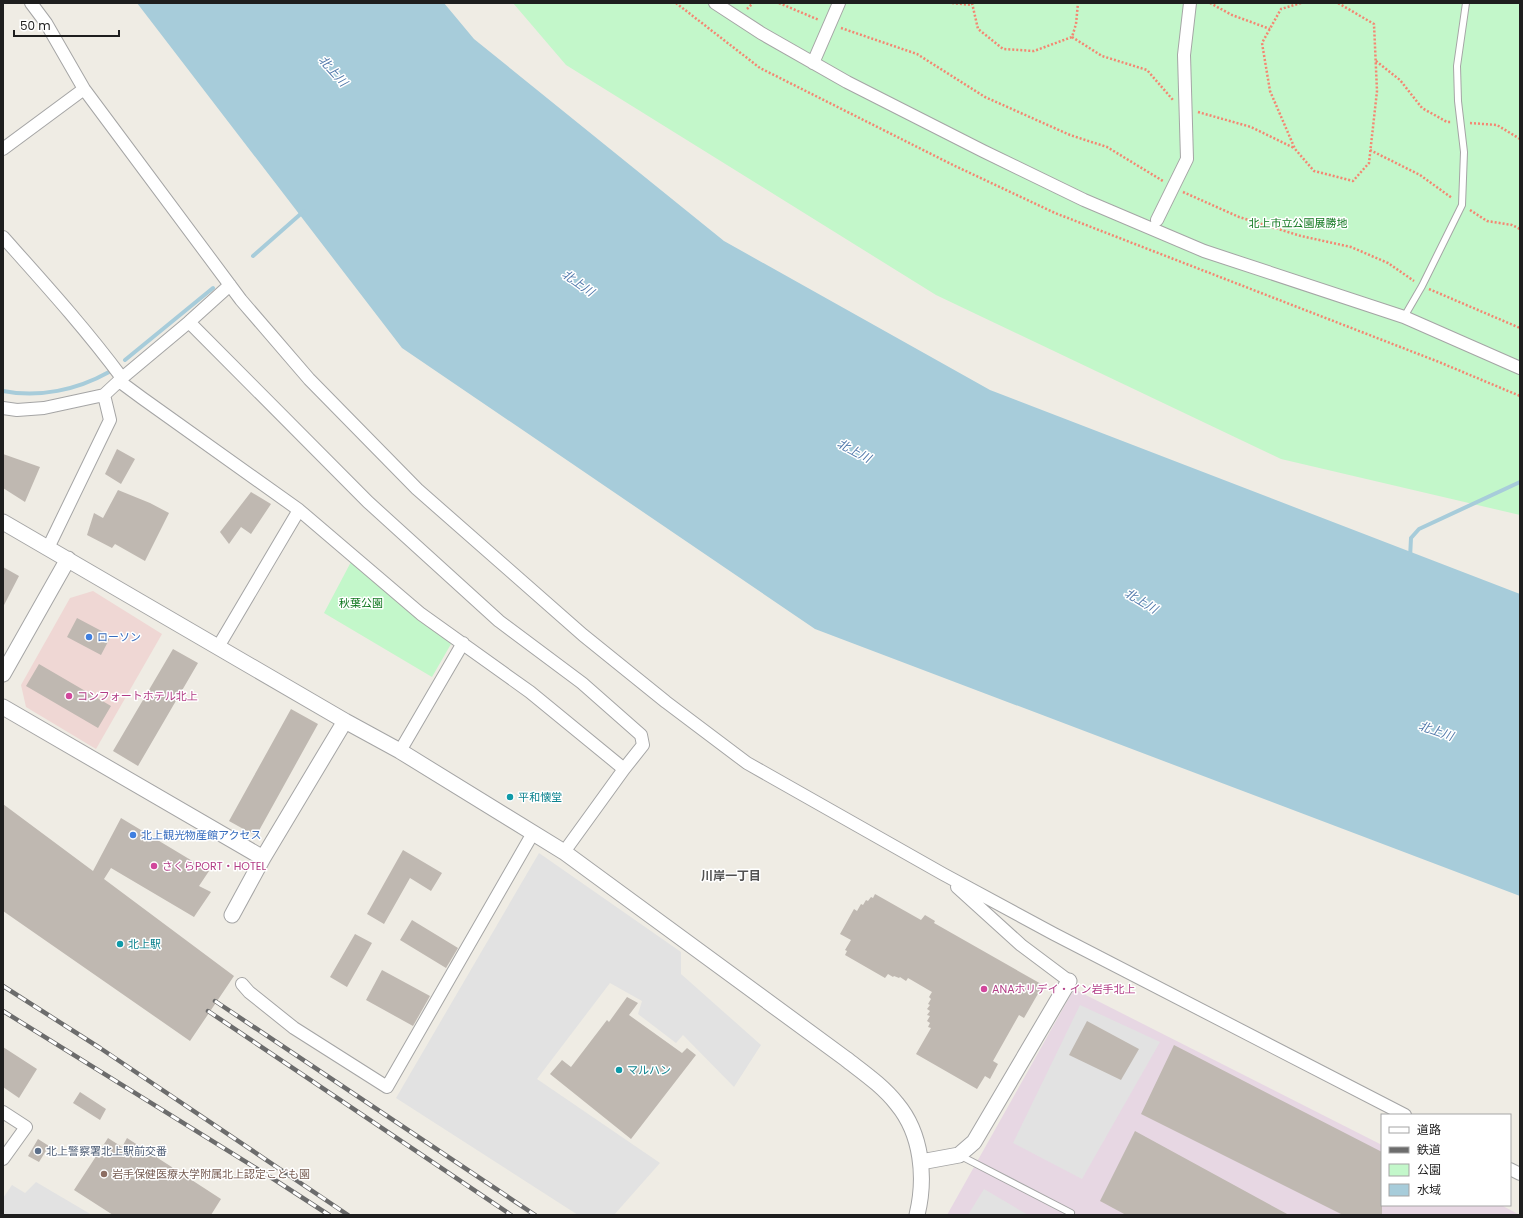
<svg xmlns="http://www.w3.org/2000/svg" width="1523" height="1218" viewBox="0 0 1523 1218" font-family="Poppins,'Noto Sans JP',sans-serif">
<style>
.commercial{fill:#efd7d4}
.industrial{fill:#e7d7e3}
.park{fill:#c3f7ca}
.parking{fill:#e2e2e2}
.water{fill:#a7ccda}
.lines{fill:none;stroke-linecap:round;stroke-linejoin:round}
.stream{stroke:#a7ccda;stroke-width:4}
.building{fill:#bfb8b1}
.service-casing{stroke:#a5a5a5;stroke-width:8}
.minor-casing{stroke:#a5a5a5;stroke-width:14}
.tertiary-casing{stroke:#a5a5a5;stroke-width:17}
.path{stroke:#f48671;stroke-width:2.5;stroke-dasharray:2 2;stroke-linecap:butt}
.service{stroke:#fff;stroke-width:6}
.minor{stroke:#fff;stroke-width:12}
.tertiary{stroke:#fff;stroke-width:15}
.rail-casing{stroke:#6c6c6c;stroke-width:4.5}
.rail{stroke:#fff;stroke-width:3;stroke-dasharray:9;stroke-linecap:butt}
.shop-dot{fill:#3f7fe0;stroke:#fff;stroke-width:1.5}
.hotel-dot{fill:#d1479c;stroke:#fff;stroke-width:1.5}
.culture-dot{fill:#0f9aa8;stroke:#fff;stroke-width:1.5}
.service-dot{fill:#5c6f8a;stroke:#fff;stroke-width:1.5}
.education-dot{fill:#8d6e63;stroke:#fff;stroke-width:1.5}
.labels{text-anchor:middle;stroke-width:3;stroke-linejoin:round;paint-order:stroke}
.park-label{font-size:11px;fill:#10781f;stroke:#fff}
.shop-label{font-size:11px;fill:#366cbe;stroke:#fff;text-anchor:start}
.hotel-label{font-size:11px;fill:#b23c85;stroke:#fff;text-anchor:start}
.culture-label{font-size:11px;fill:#0d838f;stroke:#fff;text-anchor:start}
.service-label{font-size:11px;fill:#4e5e75;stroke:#fff;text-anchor:start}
.education-label{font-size:11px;fill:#785e54;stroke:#fff;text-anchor:start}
.water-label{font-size:12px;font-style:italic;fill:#4f77aa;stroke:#fff}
.neighbourhood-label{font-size:12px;font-weight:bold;fill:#515151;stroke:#fff}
</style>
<rect width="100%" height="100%" fill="#efece4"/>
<!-- commercial -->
<path class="commercial" d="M93,591L162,634L96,749L26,707L21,685L70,598Z"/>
<!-- industrial -->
<path class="industrial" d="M1074,989L1382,1145V1205H1501L1520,1215H947Z"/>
<!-- park -->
<path class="park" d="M513,3H1520V515L1281,459L936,295L566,65Z
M352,560L451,644L432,677L324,613Z"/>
<!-- parking -->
<path class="parking" d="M539,853L681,952V974L761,1045L734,1087L683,1035L676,1043L638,1014L642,1001L610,983L537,1079L660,1163L614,1215H578L396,1098Z
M1080,1005L1160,1042L1082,1179L1013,1143Z
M36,1182L92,1215H3V1198L12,1185L25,1193Z
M984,1189L1028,1215H968Z"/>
<!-- water -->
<path class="water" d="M137,3H444L474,39L724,241L990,390L1520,594V896L815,629L402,348Z"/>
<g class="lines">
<!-- stream -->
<path class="stream" d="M253,256L304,211
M125,360L213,288
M3,391C39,398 77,390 109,372
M1410,558L1411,538L1419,529L1520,482"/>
</g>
<!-- building -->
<path class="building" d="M117,449L135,459L121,484L105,474Z
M3,454L40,467L25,502L3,488Z
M118,490L150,503L169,513L145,561L115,544L112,548L87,535L94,513L103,518Z
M251,492L271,504L251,534L241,527L229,544L220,532Z
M3,567L19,576L3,607Z
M77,618L111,636L101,655L67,637Z
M173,649L198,663L138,766L113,751Z
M39,664L111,706L98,728L26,686Z
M291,709L318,724L256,836L229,821Z
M3,804L93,871L121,818L209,871L199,886L211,892L194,917L111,868L104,879L234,976L190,1041L3,911Z
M403,850L442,873L431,891L410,878L384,924L367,914Z
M875,894L921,920L925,915L935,921L934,923L1043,985L1024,1018L1019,1015L993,1061L998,1064L990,1079L985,1076L977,1089L916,1054L931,1028L928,1027L930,1023L927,1021L930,1016L927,1015L930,1011L927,1009L930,1005L928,1004L931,999L929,997L932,992L908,978L906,981L900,977L899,978L894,976L893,977L888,974L885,978L845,955L847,951L845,950L851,940L840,934L854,909L857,911L861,904L863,905L866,900L868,901L871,897L873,898Z
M412,920L458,948L446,968L400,940Z
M355,934L372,943L347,987L330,977Z
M382,970L430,996L413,1026L366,1000Z
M627,997L638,1003L629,1015L682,1053L687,1048L696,1055L631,1139L550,1074L562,1060L571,1067L607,1020L609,1022Z
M1087,1021L1139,1049L1121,1080L1069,1055Z
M1174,1045L1382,1152V1215H1343L1141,1114Z
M3,1047L37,1069L19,1098L3,1087Z
M80,1092L106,1109L100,1120L73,1103Z
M1135,1131L1289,1215H1126L1100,1201Z
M108,1138L122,1147L127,1138L221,1199L211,1215H113L74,1190Z
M38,1139L49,1146L39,1162L28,1156Z"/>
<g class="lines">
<defs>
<path id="service" d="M1404,317L1422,286L1462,205L1464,152L1458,101L1457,66L1466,3
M959,1155L1071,1213"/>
<path id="minor" d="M31,3L46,23L84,89L241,300L309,379L417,489L583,635L666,702L747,763L943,874L1054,934L1405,1115
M715,3L761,33L847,82L983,151L1084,200L1204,251L1404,317L1520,368
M813,63L839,3
M3,149L84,89
M1157,220L1187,159L1184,55L1190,3
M3,237C44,283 85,328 122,378L189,322L230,285
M189,322L368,502L499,621L582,683L641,735L643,745L624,769L564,852
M3,408L17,410L44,408L104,395L119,381L142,398L299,510L421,614L530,692L624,769
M48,548L110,420L104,395
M218,647L299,510
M400,751L463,643
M957,887L1021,945L1069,981
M242,984L249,992L294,1028L387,1087L533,833
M3,1112L26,1127L3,1159
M1510,1169L1520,1174"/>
<path id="tertiary" d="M3,522L345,721L400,751L564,852L846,1059C864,1073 883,1086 897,1104C922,1134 926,1178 917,1215
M3,674L68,559
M3,707L263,858
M232,915L263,858L345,721
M921,1162L959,1155L974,1142L1069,981"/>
</defs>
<!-- service casing -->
<use href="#service" class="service-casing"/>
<!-- minor casing -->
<use href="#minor" class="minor-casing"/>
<!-- tertiary casing -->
<use href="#tertiary" class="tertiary-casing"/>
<!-- path -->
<path class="path" d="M676,3L760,68L953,165L1055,213L1439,362L1520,396
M779,3L819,20
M952,3L972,5
M972,3L978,29L1003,49L1034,51L1072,37L1076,24L1078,3
M1210,3L1232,15L1270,29
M1301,3L1281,9L1262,43L1270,91L1295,149L1314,171L1353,181L1369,163L1377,91L1374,24L1338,3
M747,9L753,3
M841,28L917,54L985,97L1070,135L1107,147L1163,181
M1072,37L1102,56L1147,70L1173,100
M1376,61L1400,80L1422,108L1447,122H1451
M1198,112L1251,127L1294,148
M1470,123L1497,125L1520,139
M1370,150L1420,175L1452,198
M1183,192L1239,217L1301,236L1351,247L1388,263L1414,281
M1470,210L1487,221L1512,225L1520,229
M1429,289L1520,328"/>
<!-- service -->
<use href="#service" class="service"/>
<!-- minor -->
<use href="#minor" class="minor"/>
<!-- tertiary -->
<use href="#tertiary" class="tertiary"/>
<defs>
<path id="rail" d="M3,986L100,1048L348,1215
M215,1001L535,1215
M3,1011L275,1180L329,1215
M208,1011L511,1215"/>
</defs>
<!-- rail casing -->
<use href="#rail" class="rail-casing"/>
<!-- rail -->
<use href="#rail" class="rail"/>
</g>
<!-- markers -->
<g class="shop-dot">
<circle cx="89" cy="637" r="4"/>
<circle cx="133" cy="835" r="4"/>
</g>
<g class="hotel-dot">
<circle cx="69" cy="696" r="4"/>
<circle cx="154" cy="866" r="4"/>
<circle cx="984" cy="989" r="4"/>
</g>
<g class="culture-dot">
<circle cx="510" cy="797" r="4"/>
<circle cx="120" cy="944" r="4"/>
<circle cx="619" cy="1070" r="4"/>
</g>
<circle class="service-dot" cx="38" cy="1151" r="4"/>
<circle class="education-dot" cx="104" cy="1174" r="4"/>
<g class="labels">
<!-- park labels -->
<g class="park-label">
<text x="1298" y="227">北上市立公園展勝地</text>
<text x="361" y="607">秋葉公園</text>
</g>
<!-- shop labels -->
<g class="shop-label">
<text x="97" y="641">ローソン</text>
<text x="141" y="839">北上観光物産館アクセス</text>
</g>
<!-- hotel labels -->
<g class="hotel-label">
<text x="77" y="700">コンフォートホテル北上</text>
<text x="162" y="870">さくらPORT・HOTEL</text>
<text x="992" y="993">ANAホリデイ・イン岩手北上</text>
</g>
<!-- culture labels -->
<g class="culture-label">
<text x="518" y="801">平和懐堂</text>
<text x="128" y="948">北上駅</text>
<text x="627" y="1074">マルハン</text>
</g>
<!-- service labels -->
<g class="service-label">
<text x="46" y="1155">北上警察署北上駅前交番</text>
</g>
<!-- education labels -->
<g class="education-label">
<text x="112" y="1178">岩手保健医療大学附属北上認定こども園</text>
</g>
<!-- water labels -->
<g class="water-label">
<text transform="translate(333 71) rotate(48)" y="4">北上川</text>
<text transform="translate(578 283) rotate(35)" y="4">北上川</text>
<text transform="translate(854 451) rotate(28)" y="4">北上川</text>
<text transform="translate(1141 601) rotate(31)" y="4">北上川</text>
<text transform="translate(1436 731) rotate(19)" y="4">北上川</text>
</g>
<!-- neighbourhood labels -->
<g class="neighbourhood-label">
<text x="731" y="880">川岸一丁目</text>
</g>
</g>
<!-- border -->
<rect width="1523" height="1218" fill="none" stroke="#1e1e1e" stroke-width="8"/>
<!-- legend -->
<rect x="1381" y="1114" width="130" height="92" fill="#ffffff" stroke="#a5a5a5"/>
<rect x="1389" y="1127" width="20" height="6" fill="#ffffff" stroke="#a5a5a5"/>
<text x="1417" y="1134" font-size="12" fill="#1e1e1e">道路</text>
<rect x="1389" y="1147" width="20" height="6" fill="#6c6c6c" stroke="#a5a5a5"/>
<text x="1417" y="1154" font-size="12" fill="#1e1e1e">鉄道</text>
<rect x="1389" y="1164" width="20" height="12" fill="#c3f7ca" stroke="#a5a5a5"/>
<text x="1417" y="1174" font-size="12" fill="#1e1e1e">公園</text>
<rect x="1389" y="1184" width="20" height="12" fill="#a7ccda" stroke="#a5a5a5"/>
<text x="1417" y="1194" font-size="12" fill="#1e1e1e">水域</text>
<!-- scale -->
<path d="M14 30v6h105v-6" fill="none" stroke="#1e1e1e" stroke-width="2"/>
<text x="20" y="30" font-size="12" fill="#1e1e1e" stroke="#ffffff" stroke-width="3" paint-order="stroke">50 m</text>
</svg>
